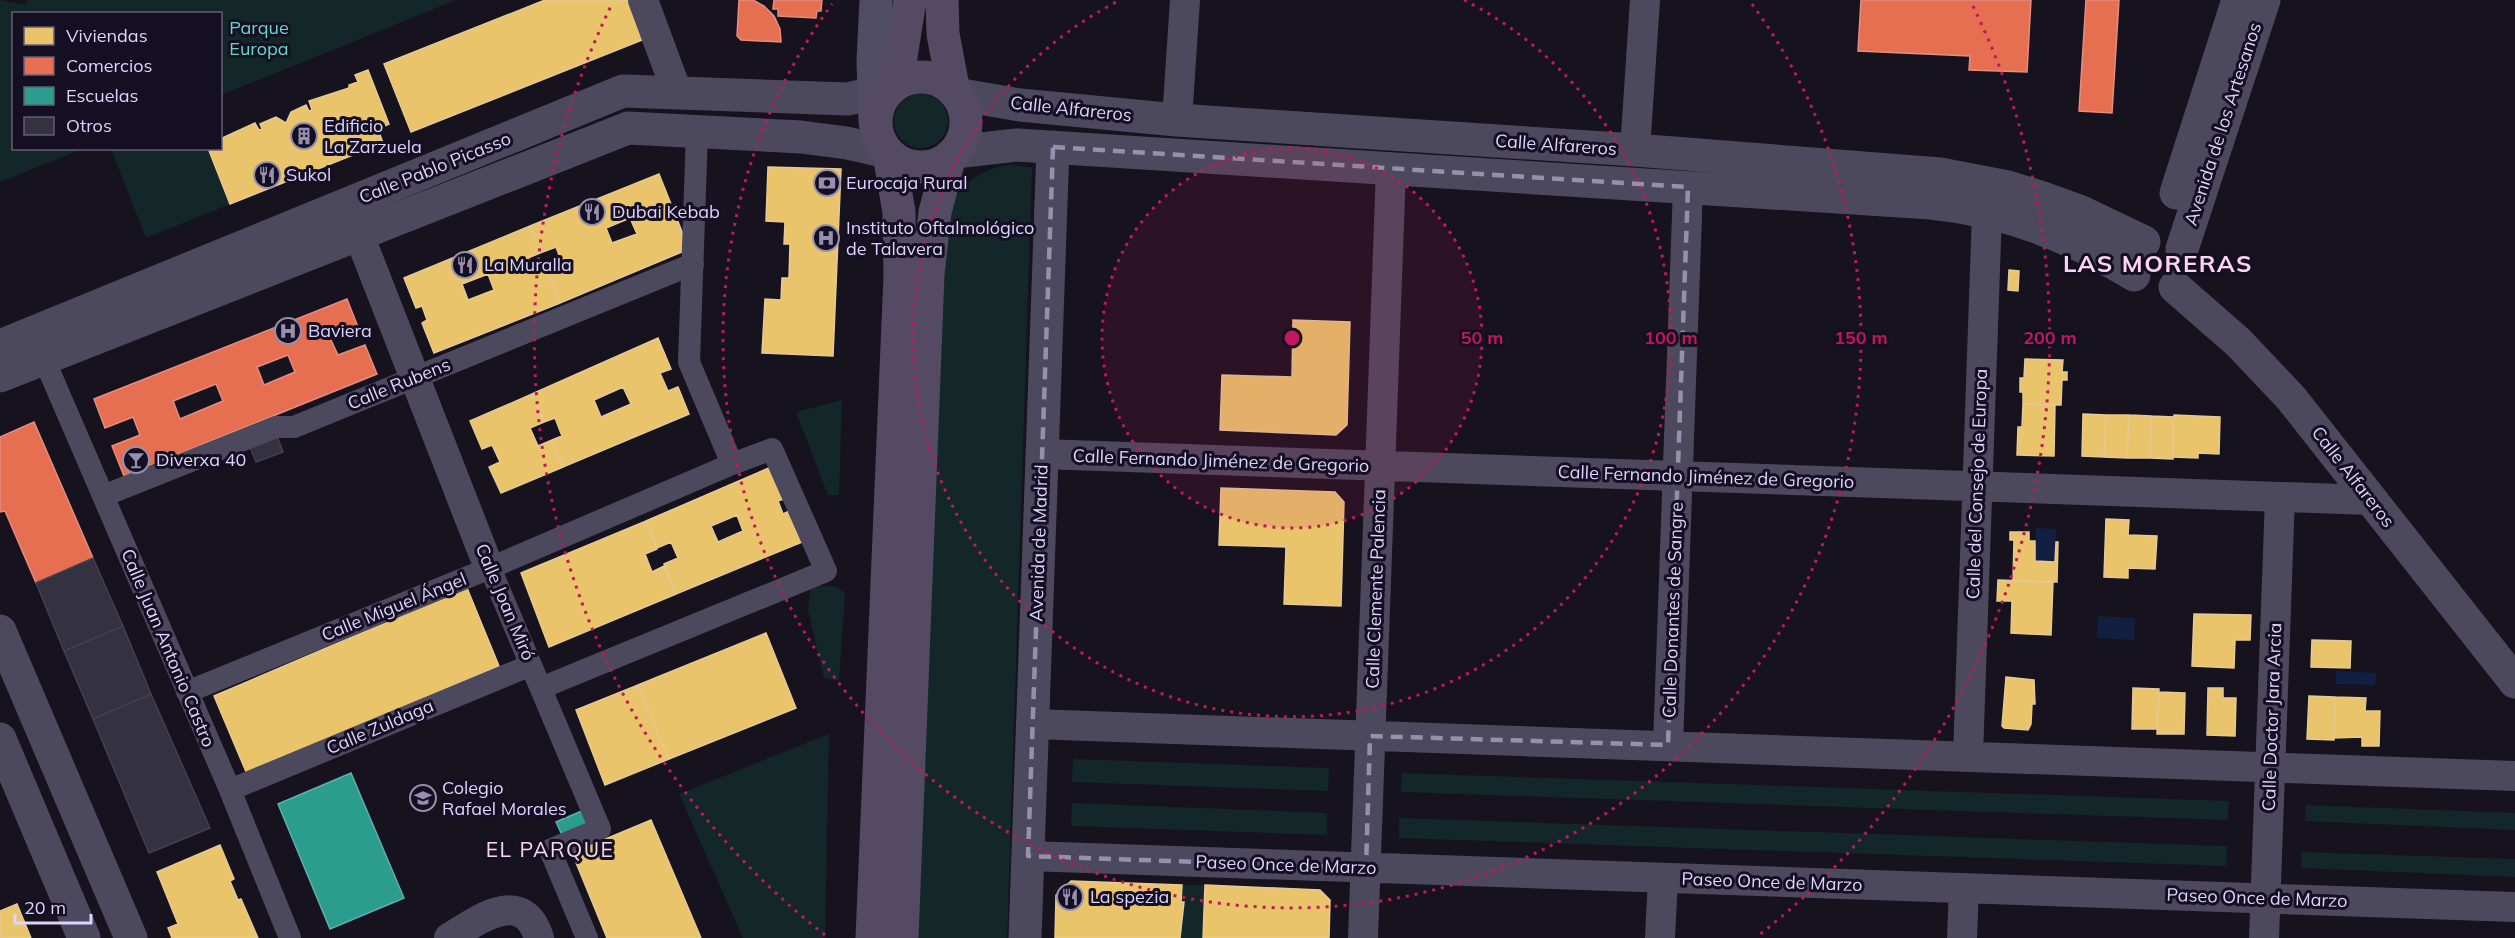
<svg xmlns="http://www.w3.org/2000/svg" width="2515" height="938" viewBox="0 0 2515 938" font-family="Mulish,sans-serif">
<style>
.green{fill:#132729}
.water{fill:#112041}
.homes{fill:#e9c46a;stroke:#e5c996;stroke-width:1.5;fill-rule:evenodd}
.shops{fill:#e76f51;stroke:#e38d84;stroke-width:1.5;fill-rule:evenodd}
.schools{fill:#2a9d8f;stroke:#5faeb0;stroke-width:1.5}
.building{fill:#343140;stroke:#443f51;stroke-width:1.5}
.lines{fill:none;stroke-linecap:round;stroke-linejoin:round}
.pedestrian{stroke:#4c495e;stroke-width:22}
.minor{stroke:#4c495e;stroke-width:30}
.tertiary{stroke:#4c495e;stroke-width:33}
.secondary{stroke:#4f4c64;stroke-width:33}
.primary{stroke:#554a63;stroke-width:33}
.marked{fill:none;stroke:#9690ae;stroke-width:4.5;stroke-dasharray:12 8;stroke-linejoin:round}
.ring{fill:none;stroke:#c2185b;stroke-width:3;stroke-dasharray:3 6}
.labels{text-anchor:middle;stroke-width:6;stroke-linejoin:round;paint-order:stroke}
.park-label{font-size:18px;fill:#65d7c2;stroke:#140f22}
.street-label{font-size:18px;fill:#dbd4fc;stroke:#140f22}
.poi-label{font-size:18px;fill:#dbd4fc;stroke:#140f22;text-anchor:start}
.quarter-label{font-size:21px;letter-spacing:1.5px;fill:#fcd5eb;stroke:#140f22}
.district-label{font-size:24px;font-weight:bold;letter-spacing:1.5px;fill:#fcd5eb;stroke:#140f22}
.centre{fill:#c2185b;stroke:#140f22;stroke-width:3}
.ring-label{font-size:18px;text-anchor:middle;font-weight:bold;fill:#c2185b;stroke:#140f22;stroke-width:6;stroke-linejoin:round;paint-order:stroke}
</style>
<rect width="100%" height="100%" fill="#16131e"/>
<!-- green -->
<path class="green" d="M0,0L26,5L27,0H456L221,95L220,14H14V148L83,149L0,182Z
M894 121a27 27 0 1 1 54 0a27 27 0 1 1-54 0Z
M111,149H208L230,204L146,238Z
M1008,165L1032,167L1007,938H918L945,232C946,225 946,216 949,209C958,185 984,168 1008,165Z
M842,400L839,495H828L796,412Z
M811,585L837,587L845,593L839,681L824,678L808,610Z
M829,734L825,938H743L679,794Z
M1073,759L1329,768L1328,791L1072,782Z
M1402,773L2229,801L2228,820L1401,792Z
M1072,803L1327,813V835L1071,826Z
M2306,805L2515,813V830L2305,821Z
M1399,818L2227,846L2226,866L1399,838Z
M2301,852L2515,859V877L2301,868Z
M1182,885H1205L1203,938H1180L1184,903L1181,902Z"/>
<!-- water -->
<path class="water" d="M2036,528L2056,529L2055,562L2035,561Z
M2098,616L2135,618L2134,640L2097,638Z
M2336,671L2376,673L2375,685L2336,684Z"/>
<!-- homes -->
<path class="homes" d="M545,0H628L642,40L411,132L384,64Z
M368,70L389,124L378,129L383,143L230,204L208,148H220V139L255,123L259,130L262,129L260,124L276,117L286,123L291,112L306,105L309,111L312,110L309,101L349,88V85L358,82L355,75Z
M768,167L841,169L833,356L762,353L765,299L781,300L782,278H789L790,244H784L785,222L766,221Z
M659,174L689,249L560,303L547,269L562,263L556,247L540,253L530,226ZM630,218L637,234L612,243L606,228Z
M530,226L540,253L528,258L534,274L547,269L560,303L434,353L422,323L427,320L422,306L416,308L404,278ZM488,274L494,290L468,300L462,284Z
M2009,270L2019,271L2018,291L2008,290Z
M1293,320L1350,322L1347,425L1336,435L1220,430L1222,375L1292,377Z
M658,338L671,369L660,373L668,391L678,387L689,414L563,467L552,440L562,436L555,418L544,422L532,394ZM623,387L631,404L601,417L594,400Z
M2025,359L2063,360L2062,372H2067V380H2062L2061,405L2023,404V392H2020V378H2024Z
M532,394L544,422L530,428L538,446L552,440L563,467L501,493L489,467L500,462L492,445L482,449L470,421Z
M2023,404L2055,405L2054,456L2017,455L2018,427H2022Z
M2083,414L2106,415L2104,457L2082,456Z
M2106,415H2129L2127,458L2104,457Z
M2129,415L2151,416L2150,458H2127Z
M2174,415L2220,417L2219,454L2198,453V458L2173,457Z
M2151,416L2174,417L2173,459L2150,458Z
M771,467L784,499L778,501L783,514L789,511L802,542L676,594L664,564L678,558L671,542L657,548L646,521ZM737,515L743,531L718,542L711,526Z
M1221,488L1335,492L1344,502L1341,606L1284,604L1286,547L1219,545Z
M2106,519L2129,520L2128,535L2157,536L2155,569L2128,568V578L2104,577Z
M646,521L657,549L645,554L652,572L664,566L676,594L549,647L521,573Z
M2010,532H2029V541H2035V561L2055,562L2056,542H2058L2057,582L2013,581L2014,540H2010Z
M1998,580L2053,582L2051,635L2011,633L2012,601H1997Z
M467,588L499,666L247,774L214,696Z
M2194,614L2251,615L2250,640H2235L2234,668L2192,666Z
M766,633L796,708L669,759L638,685Z
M2312,640L2351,641L2350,668L2311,667Z
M2006,677L2034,680L2035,704H2032L2031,724L2028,730L2004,728L2002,726Z
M638,685L669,759L605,785L576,710Z
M2133,688L2159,689L2157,729H2132Z
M2208,688H2223V698H2236L2235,736L2207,735Z
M2159,692L2185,693L2184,734H2157Z
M2309,696L2335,697L2334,740L2307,739Z
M2335,697L2366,698L2365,711H2380L2379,746H2362V737L2334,738Z
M651,820L701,938H607L572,853Z
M220,845L234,879L230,881L238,900L241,899L258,938H172L168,928L178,924L157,872Z
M1071,881L1182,885L1181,902H1184L1180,938H1055L1056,895Z
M1205,885L1320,890L1330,900L1329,938H1203Z
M17,904L31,938H0V911Z"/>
<!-- shops -->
<path class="shops" d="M739,0H753L764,6L774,16L780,29L781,42L741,40L737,36Z
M774,0H822L821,11H817L816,18L778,16V9H773Z
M1861,0H2031L2027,72L1969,70L1970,56L1858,51Z
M2086,0H2119L2112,113L2079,111Z
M347,299L358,327L330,338L338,355L365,345L377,374L124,476L112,446L140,435L133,417L105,428L94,399ZM288,355L295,372L264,385L257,367ZM216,384L223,401L180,419L173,401Z
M34,422L93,558L36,583L5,511L0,512V437Z"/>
<!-- schools -->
<path class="schools" d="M351,773L404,898L330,929L278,804Z
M584,810L591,825L563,837L556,822Z"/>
<!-- building -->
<path class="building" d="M277,436L283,452L256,462L250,447Z
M93,558L123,626L64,651L36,583Z
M123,626L151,694L93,719L64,651Z
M151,694L210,828L149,853L93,719Z"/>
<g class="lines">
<!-- pedestrian -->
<path class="pedestrian" d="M44,359L230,790L290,938
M103,496L276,427H294L693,264
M485,556L600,829L550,850L587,938
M541,688L826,571L772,449L732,464L689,362L697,132
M187,692L490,568L732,464
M230,790L531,665"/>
<!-- minor -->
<path class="minor" d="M643,0L677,92
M1177,120L1185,0
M1635,150L1645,0
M359,235L484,555
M1042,454L2370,500
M1033,724L2515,776
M1668,745L1688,187
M1968,756L1987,212
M1028,856L2515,907
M449,938C478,920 523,886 539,938
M1363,938L1391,168
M1660,938L1663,878
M1962,938L1964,888
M2264,938L2280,497"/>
<!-- tertiary -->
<path class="tertiary" d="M956,94L1020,105L1177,120L1635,150L1940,174L2008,187L2043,198L2079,211L2144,242
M955,152L1017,145L1931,203C2008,211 2068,235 2134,275
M2176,193L2238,0
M2182,249L2264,0
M2175,287L2238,342L2291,398L2515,682
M0,346L623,91L847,99L889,90
M0,376L628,128L801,137L847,143L887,152
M0,631L131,938
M0,739L84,938
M1025,938L1053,147"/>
<!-- secondary -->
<path class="secondary" d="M875,122L873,61L876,0"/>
<!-- primary -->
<path class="primary" d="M942,0L943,34L954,92
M876 122a45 45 0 1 1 90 0a45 45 0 1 1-90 0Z
M893,86L901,57L910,0
M872,938L900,276L899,212L889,154
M902,938L928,274L935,212L950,156"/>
</g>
<!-- marked area -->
<path class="marked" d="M1053,147L1688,187L1668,745L1370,736L1366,868L1028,856Z"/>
<!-- distance rings -->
<circle cx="1292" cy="338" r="190" fill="#c2185b" fill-opacity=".12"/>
<g class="ring">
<circle cx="1292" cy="338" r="190"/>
<path d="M1464 0A379 379 0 1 1 1120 0"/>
<path d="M1752 4A569 569 0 1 1 832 4"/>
<path d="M825 935A758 758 0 0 1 611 6M1973 6A758 758 0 0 1 1759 935"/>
</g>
<!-- icons -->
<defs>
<symbol id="building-ring" viewBox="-11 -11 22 22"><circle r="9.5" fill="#140f22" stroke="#9690ae" stroke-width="1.5"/><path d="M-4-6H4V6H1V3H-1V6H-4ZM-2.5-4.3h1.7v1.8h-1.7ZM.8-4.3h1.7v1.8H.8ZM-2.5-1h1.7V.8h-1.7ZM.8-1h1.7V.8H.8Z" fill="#9690ae"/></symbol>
<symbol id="restaurant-ring" viewBox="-11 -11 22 22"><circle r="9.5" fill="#140f22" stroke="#9690ae" stroke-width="1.5"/><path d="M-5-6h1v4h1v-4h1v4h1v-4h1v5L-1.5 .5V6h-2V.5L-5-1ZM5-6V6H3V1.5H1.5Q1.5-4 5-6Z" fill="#9690ae"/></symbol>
<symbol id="bank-ring" viewBox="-11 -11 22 22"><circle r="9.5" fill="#140f22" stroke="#9690ae" stroke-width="1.5"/><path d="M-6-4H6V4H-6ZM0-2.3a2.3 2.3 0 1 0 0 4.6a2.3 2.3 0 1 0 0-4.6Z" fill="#9690ae"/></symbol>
<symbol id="hospital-ring" viewBox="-11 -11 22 22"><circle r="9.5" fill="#140f22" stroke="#9690ae" stroke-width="1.5"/><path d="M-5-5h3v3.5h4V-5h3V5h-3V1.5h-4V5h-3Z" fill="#9690ae"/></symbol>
<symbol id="bar-ring" viewBox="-11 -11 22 22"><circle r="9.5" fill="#140f22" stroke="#9690ae" stroke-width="1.5"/><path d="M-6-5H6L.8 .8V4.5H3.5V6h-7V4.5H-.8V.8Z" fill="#9690ae"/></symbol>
<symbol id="school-ring" viewBox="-11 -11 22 22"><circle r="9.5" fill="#140f22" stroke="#9690ae" stroke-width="1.5"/><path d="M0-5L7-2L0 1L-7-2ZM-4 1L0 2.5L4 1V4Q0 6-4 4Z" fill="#9690ae"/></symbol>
</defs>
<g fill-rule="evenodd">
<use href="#building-ring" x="289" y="121" width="30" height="30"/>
<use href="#restaurant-ring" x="252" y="160" width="30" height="30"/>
<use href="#bank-ring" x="812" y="168" width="30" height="30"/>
<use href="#restaurant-ring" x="577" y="197" width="30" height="30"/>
<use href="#hospital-ring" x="811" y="223" width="30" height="30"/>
<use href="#restaurant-ring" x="450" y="250" width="30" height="30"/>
<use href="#hospital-ring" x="273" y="316" width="30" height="30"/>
<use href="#bar-ring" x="121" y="445" width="30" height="30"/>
<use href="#school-ring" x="408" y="783" width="30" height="30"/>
<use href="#restaurant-ring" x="1055" y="882" width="30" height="30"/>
</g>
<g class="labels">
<!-- park labels -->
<g class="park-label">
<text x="259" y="34">Parque<tspan x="259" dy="21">Europa</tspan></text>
</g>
<!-- street labels -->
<g class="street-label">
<text transform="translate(1071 109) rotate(6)" y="6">Calle Alfareros</text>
<text transform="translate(2223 124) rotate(-72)" y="6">Avenida de los Artesanos</text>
<text transform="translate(1556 145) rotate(4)" y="6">Calle Alfareros</text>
<text transform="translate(435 168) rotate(-22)" y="6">Calle Pablo Picasso</text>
<text transform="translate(399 384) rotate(-22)" y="6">Calle Rubens</text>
<text transform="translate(1221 461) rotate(2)" y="6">Calle Fernando Jiménez de Gregorio</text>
<text transform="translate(1706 477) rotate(2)" y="6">Calle Fernando Jiménez de Gregorio</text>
<text transform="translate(2353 477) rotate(52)" y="6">Calle Alfareros</text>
<text transform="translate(1977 484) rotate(-88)" y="6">Calle del Consejo de Europa</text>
<text transform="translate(1039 543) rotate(-88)" y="6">Avenida de Madrid</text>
<text transform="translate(1376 589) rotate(-88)" y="6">Calle Clemente Palencia</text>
<text transform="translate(505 602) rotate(67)" y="6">Calle Joan Miró</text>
<text transform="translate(394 607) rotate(-22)" y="6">Calle Miguel Ángel</text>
<text transform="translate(1673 610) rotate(-88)" y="6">Calle Donantes de Sangre</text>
<text transform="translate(168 648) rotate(67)" y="6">Calle Juan Antonio Castro</text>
<text transform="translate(2272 717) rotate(-88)" y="6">Calle Doctor Jara Arcia</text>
<text transform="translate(380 727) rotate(-23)" y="6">Calle Zuldaga</text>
<text transform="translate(1286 865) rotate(2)" y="6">Paseo Once de Marzo</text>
<text transform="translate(1772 882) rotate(2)" y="6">Paseo Once de Marzo</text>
<text transform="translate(2257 898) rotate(2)" y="6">Paseo Once de Marzo</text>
</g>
<!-- poi labels -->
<g class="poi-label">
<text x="324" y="132">Edificio<tspan x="324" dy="21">La Zarzuela</tspan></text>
<text x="286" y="181">Sukol</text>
<text x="846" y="189">Eurocaja Rural</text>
<text x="612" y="218">Dubai Kebab</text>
<text x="846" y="234">Instituto Oftalmológico<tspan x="846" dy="21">de Talavera</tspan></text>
<text x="484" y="271">La Muralla</text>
<text x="308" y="337">Baviera</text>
<text x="156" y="466">Diverxa 40</text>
<text x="442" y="794">Colegio<tspan x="442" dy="21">Rafael Morales</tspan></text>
<text x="1090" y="903">La spezia</text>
</g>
<!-- quarter labels -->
<g class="quarter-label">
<text x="550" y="857">EL PARQUE</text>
</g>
<!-- district labels -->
<g class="district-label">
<text x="2158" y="272">LAS MORERAS</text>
</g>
</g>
<circle cx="1292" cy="338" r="9" class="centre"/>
<g class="ring-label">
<text x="1482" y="344">50 m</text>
<text x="1671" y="344">100 m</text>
<text x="1861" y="344">150 m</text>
<text x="2050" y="344">200 m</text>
</g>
<!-- legend -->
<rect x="12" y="12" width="210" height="138" fill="#140f22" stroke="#645e79" stroke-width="1.5"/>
<rect x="24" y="27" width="30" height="18" fill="#e9c46a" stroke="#645e79" stroke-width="1.5"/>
<text x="66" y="42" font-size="18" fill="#dbd4fc">Viviendas</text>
<rect x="24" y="57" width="30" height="18" fill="#e76f51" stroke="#645e79" stroke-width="1.5"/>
<text x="66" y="72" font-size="18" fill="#dbd4fc">Comercios</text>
<rect x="24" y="87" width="30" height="18" fill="#2a9d8f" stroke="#645e79" stroke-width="1.5"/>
<text x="66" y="102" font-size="18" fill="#dbd4fc">Escuelas</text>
<rect x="24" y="117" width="30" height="18" fill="#343140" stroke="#645e79" stroke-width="1.5"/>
<text x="66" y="132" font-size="18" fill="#dbd4fc">Otros</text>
<!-- scale -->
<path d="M15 914v9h76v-9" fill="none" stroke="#dbd4fc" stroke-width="3"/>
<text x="24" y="914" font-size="18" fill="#dbd4fc" stroke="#140f22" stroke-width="4.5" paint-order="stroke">20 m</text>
</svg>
